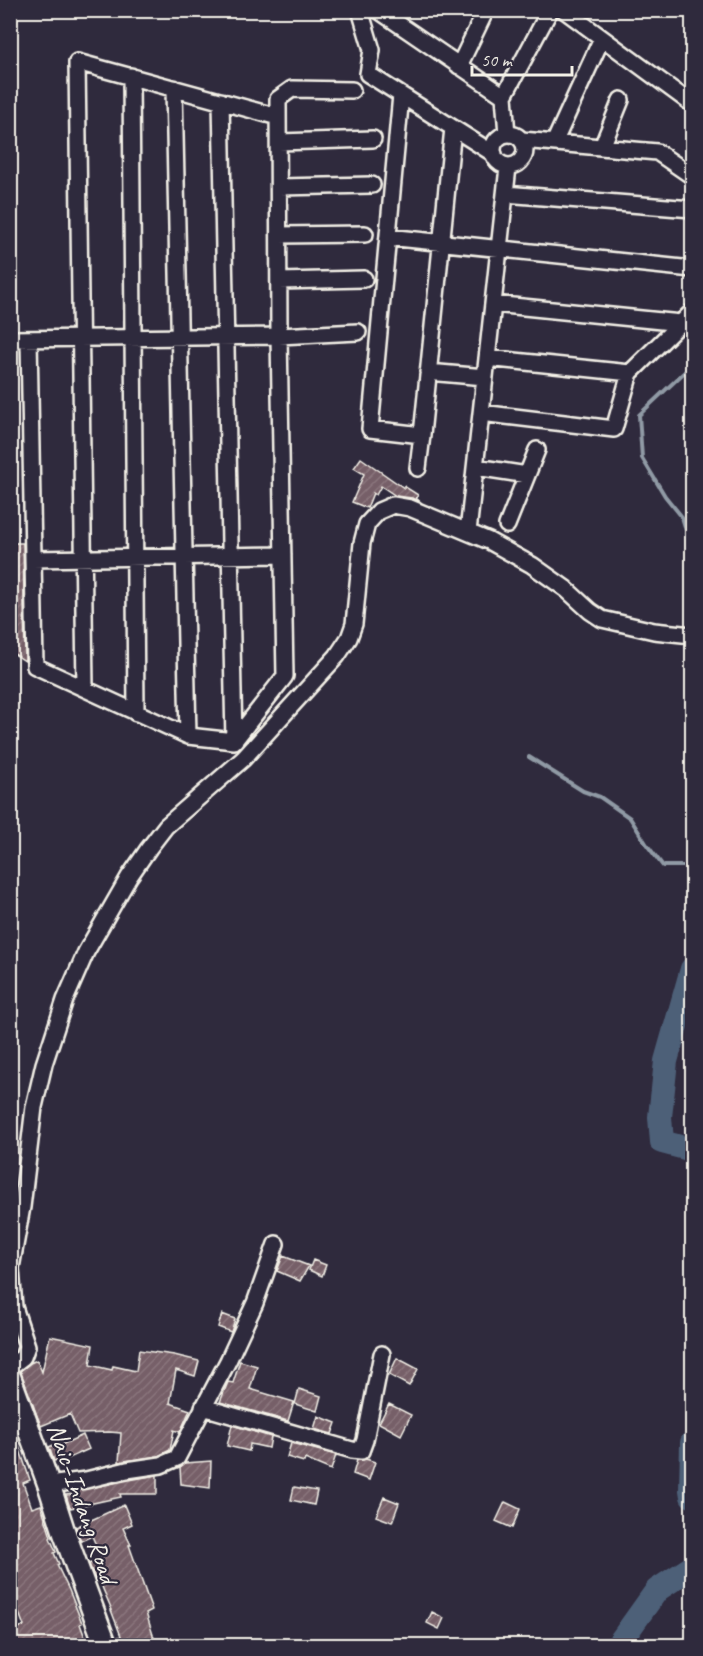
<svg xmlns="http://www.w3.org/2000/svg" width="703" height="1656" viewBox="0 0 703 1656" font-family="Caveat,sans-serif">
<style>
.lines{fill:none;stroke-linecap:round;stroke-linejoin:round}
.stream{stroke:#909aa5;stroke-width:4}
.river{stroke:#4d6078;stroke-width:24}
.building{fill:url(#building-hatch);stroke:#f4f1e8;stroke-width:1.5}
.street-casing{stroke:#f4f1e8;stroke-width:20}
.secondary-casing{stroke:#f4f1e8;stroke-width:26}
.street{stroke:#2f2a3d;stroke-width:15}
.secondary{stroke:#2f2a3d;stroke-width:21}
.labels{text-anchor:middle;stroke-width:4.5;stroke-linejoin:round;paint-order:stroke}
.street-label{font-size:26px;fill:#f4f1e8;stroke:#2f2a3d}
</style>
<defs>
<pattern id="building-hatch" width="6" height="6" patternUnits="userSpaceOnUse" patternTransform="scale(1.5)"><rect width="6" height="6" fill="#765e67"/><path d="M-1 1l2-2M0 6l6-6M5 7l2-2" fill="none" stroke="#8a767d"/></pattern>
</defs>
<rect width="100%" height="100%" fill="#2f2a3d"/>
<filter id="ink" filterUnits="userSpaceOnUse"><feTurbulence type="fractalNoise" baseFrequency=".0167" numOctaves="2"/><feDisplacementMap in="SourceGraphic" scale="12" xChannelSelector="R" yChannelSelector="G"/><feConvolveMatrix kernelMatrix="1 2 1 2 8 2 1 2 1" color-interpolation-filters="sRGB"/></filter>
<g filter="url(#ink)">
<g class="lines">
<!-- stream -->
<path class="stream" d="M692,365L639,415L642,458L665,496L682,517L692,550
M529,757L583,791L600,797L630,818L647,845L663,866H684L692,868"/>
<!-- river -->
<path class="river" d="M692,969L666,1061L660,1117L662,1142L692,1150
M692,1443L691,1490L692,1496
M617,1646L657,1590L692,1567"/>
</g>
<!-- building -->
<path class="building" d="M361,458L404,488V486L418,495L416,498L422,503L412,498L396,496L381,486L376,495L373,493L367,508L352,502L364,474L354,468Z
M10,543H23L25,661L10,651Z
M283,1256L309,1266L300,1281L277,1271Z
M313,1260L326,1265L322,1276L309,1270Z
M222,1314L235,1319L231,1332L218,1327Z
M50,1336L93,1345L90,1365L112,1370L113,1366L136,1371L139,1350L174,1355L199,1361L195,1376L176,1370L170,1403L190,1410L180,1432L174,1430L170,1450L158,1456L119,1462L121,1433L110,1432L78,1433L70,1414L41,1426L20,1371L30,1363L37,1360L42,1372Z
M397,1358L418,1369L409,1386L389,1375Z
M240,1361L257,1366L250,1389L294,1402L288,1421L220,1402L228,1382L233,1383Z
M299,1389L321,1396L317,1411L295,1404Z
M389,1404L411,1415L401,1435L379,1423Z
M318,1416L336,1423L332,1434L314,1429Z
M232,1425L271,1437L269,1448L250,1444L249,1451L227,1446Z
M10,1426H12L30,1480L23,1483L32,1508L41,1505L51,1537L50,1538L56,1552L54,1553L59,1564L57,1565L69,1590L82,1623L80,1624L87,1643L81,1646H10V1631L24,1626L14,1600L18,1598L10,1582Z
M83,1435L89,1449L69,1458L68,1456L54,1461L49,1447L58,1443L59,1446Z
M291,1443L336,1455L331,1470L305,1459L304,1462L287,1457Z
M366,1459L375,1462L369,1480L353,1474L357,1460Z
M211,1461L210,1488L181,1484L180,1467L185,1463Z
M157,1475V1494H120L121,1497L70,1508L66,1495L76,1494L75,1491L129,1480Z
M294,1487L317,1491L314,1505L291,1500Z
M384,1497L399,1503L392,1522L376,1516Z
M505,1502L520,1509L512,1528L496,1521Z
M124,1505L132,1524L123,1528L131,1545H129L152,1610L146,1613L155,1641L141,1646H118L116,1638L121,1636L111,1610H112L99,1580L96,1581L89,1564L102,1559L92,1536L81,1541L76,1527Z
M432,1612L444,1618L439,1629L427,1623Z"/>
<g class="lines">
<defs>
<path id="street" d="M360,10L372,50L368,74L494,154
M378,10L504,96
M564,10L692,104
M459,66L486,10
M131,76L136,713
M174,88L188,736
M401,95L370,429L422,435L453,128
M221,101L234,741
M493 150a16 16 0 1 1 32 0a16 16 0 1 1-32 0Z
M507,134L504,96L550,10
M522,140L657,152L692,176
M279,142L373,139
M554,143L602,38
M602,147L621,100
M279,187L372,185
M505,194L692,209
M279,235L365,234
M388,237L692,269
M279,281L364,279
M493,304L681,323
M10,339L279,336L358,332
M29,339L35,666L188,736L234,741L285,676L279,336L278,99L292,89L352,90
M487,358L630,373
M428,372L485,377
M481,413L614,429L630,373L692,312
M476,467L527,475
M418,468L422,435
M507,525L537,450
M468,532L508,167
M33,559L283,555
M85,689L77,62L278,117
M10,1367L23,1357L27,1346L14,1307L11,1268L22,1207L34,1107L44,1064L65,1000L86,952L129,877L149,848L166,826L243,759L337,656L349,638L354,624L362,543L367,524L379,511L393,505L410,508L489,541L532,565L566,589L590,611L602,619L654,631L692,635
M203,1407L352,1450L361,1451L365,1440L382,1354
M49,1485L86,1480L127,1470L161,1465L177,1458L228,1361L255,1303L276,1244"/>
<path id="secondary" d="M10,1378L49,1485L64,1532L106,1646"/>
</defs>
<!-- street casing -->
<use href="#street" class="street-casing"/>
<!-- secondary casing -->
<use href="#secondary" class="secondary-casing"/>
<!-- street -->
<use href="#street" class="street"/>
<!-- secondary -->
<use href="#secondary" class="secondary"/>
</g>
</g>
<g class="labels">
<!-- street labels -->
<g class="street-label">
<text transform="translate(83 1503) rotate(71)" y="9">Naic–Indang Road</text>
</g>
</g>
<!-- margin -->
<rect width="703" height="1656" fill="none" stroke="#2f2a3d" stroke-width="36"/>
<rect x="18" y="18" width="667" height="1620" fill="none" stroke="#f4f1e8" stroke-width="2" filter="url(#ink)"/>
<!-- scale -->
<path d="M472 66v9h100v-9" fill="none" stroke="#f4f1e8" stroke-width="3"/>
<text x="481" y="66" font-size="18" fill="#f4f1e8" stroke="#2f2a3d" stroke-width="4.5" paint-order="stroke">50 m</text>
</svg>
